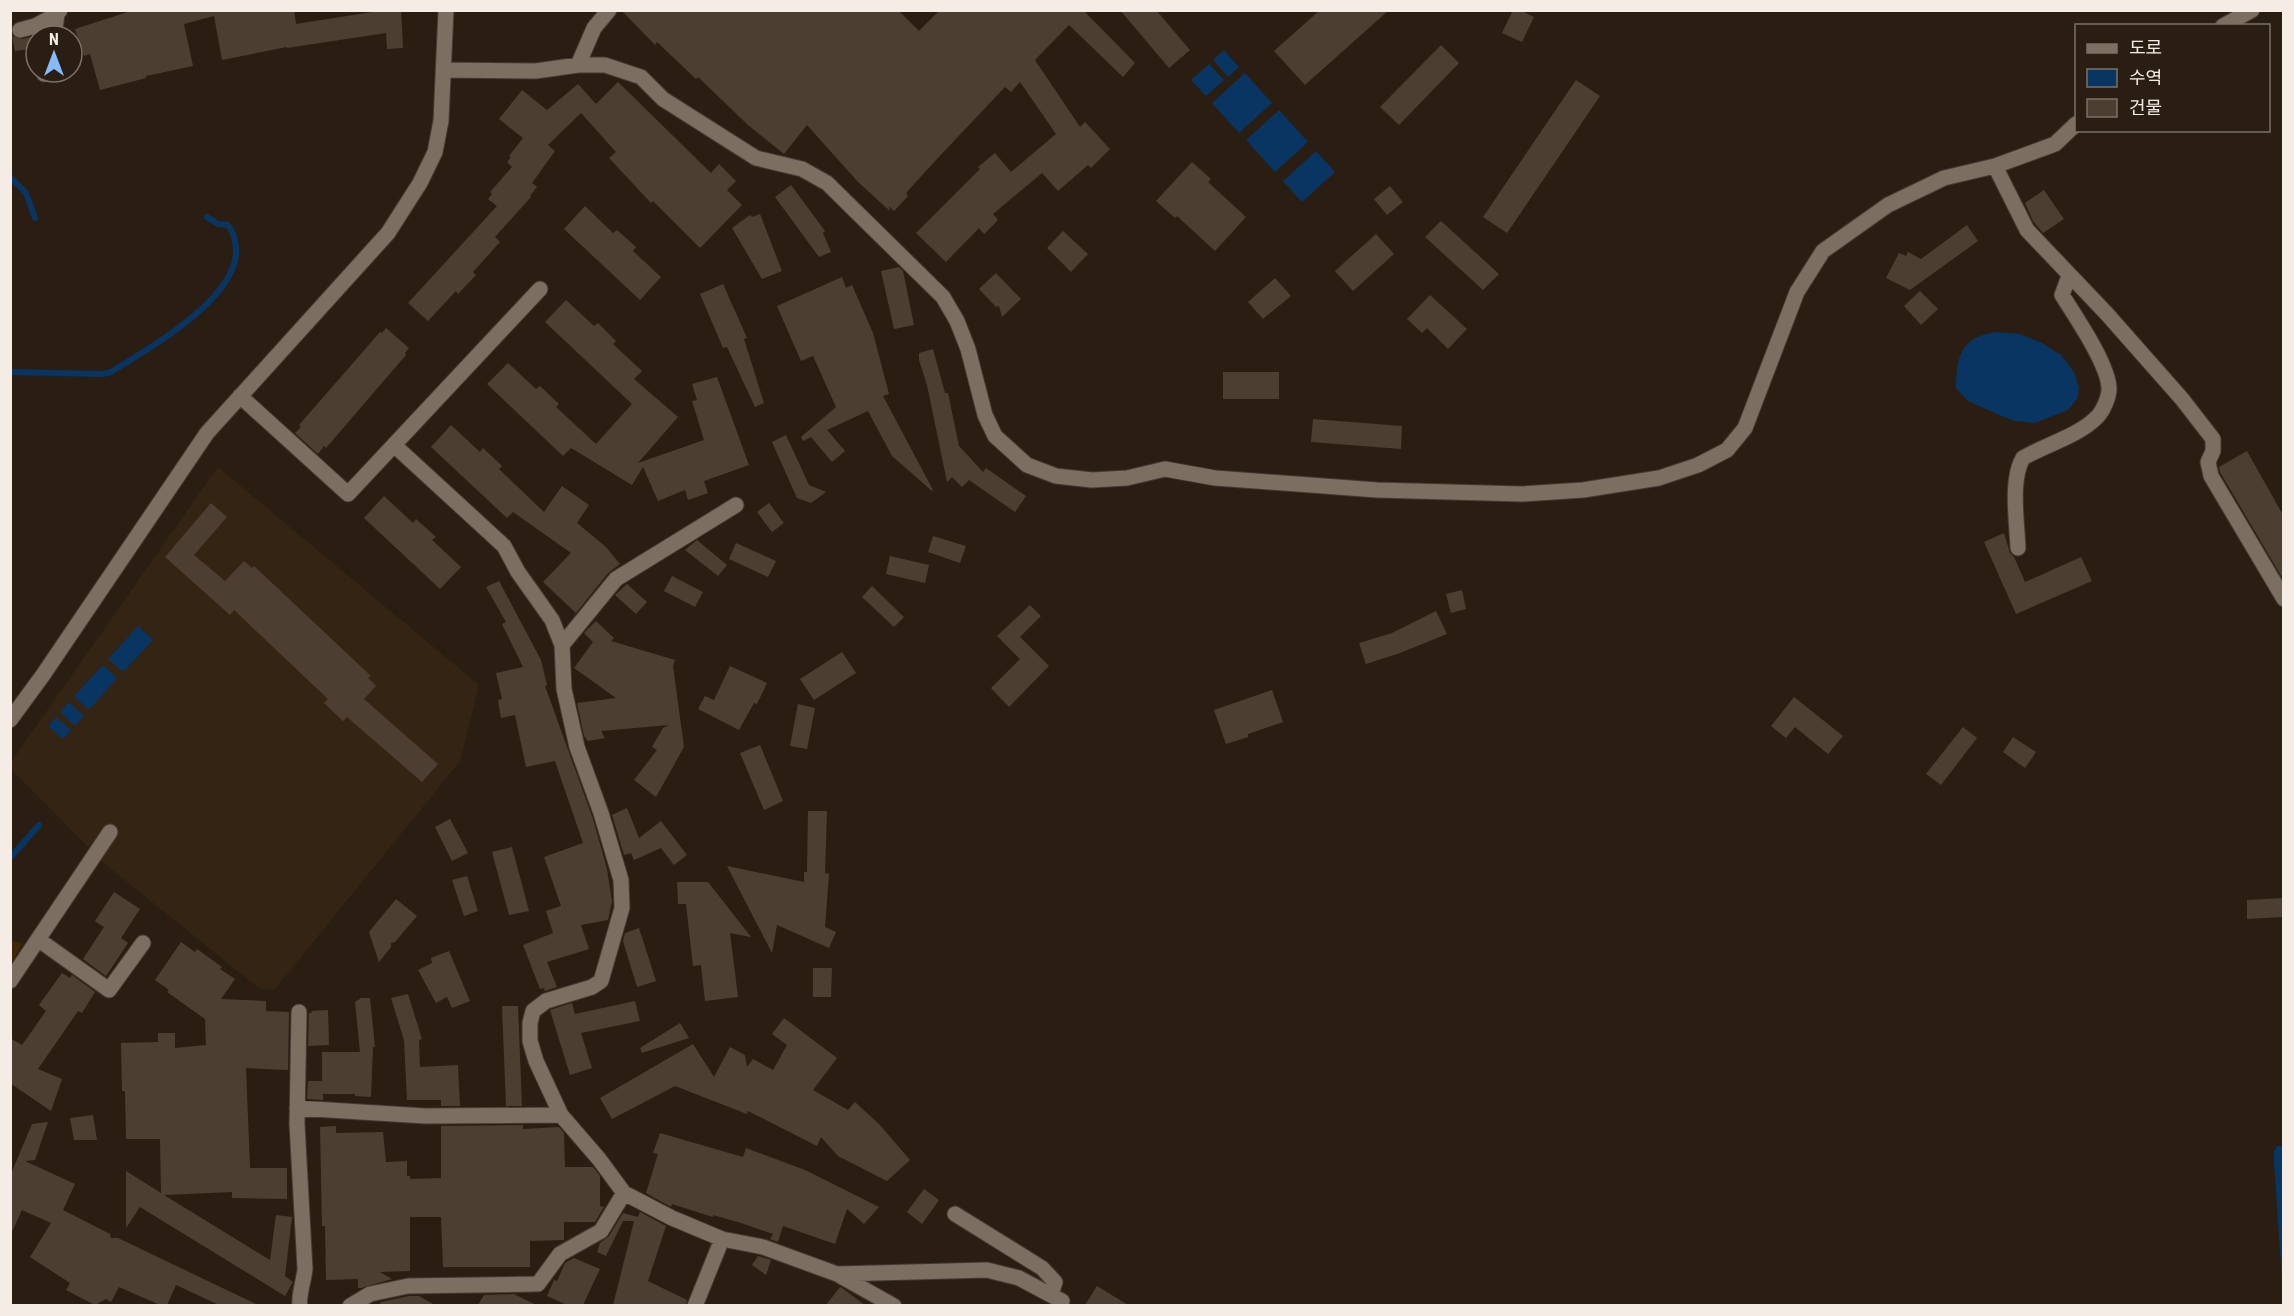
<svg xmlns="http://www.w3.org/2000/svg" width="2294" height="1316" viewBox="0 0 2294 1316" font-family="'Roboto Condensed','Noto Sans KR',sans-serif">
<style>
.built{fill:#342413}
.green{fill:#402708}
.water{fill:#083562}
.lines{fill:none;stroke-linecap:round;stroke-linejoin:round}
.stream{stroke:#083562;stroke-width:6}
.building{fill:#4c3f32}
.minor-casing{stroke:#443a33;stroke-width:17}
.minor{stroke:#7c6e60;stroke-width:15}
</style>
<rect width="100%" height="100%" fill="#2a1e13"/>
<!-- built -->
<path class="built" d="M218,467L479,685L460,761L275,989L261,990L105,864L11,769V762Z"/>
<!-- green -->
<path class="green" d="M10,940L22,944L11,965H10Z"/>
<!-- water -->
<path class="water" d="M1224,50L1239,67L1228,77L1213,60Z
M1209,64L1224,80L1206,96L1191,80Z
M1245,73L1272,103L1239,133L1212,103Z
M1279,110L1308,142L1275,172L1246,140Z
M1316,151L1335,172L1302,202L1283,181Z
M1997,332L2020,334L2042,343L2061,355L2074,372L2079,388L2077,399L2068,410L2035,423L2015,421L1997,414L1968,401L1956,388C1956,356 1962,336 1997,332Z
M138,626L153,640L123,672L108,659Z
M103,665L117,678L89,710L74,696Z
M69,702L84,716L75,726L60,712Z
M56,717L71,730L63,739L48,726Z
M2277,1146H2283V1295L2274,1162V1151Z"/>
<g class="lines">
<!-- stream -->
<path class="stream" d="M10,177L26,193L35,218
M10,372L103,374L111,372C150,347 268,284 228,225L218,224L207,217
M10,858L39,825"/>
</g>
<!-- building -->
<path class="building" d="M134,10H294L296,24L385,10H401L403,48L387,49L386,33L287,48V47L222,60L214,16L184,24L193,66L146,76V78L100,90L90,54L84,56L75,29Z
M621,10H898L919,31L940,10H1083L1135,63L1123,77L1069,25L1035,60L1080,127L1085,122L1110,149L1091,168L1088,165L1058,191L1042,173L993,214L998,220L984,234L979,228L946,262L916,233L980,169L978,167L995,153L1011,172L1056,134L1020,82L1011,92L1005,87L936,160L906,193L908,196L894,211L889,206L890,211L858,182L807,125L784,154L748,125L698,77L696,79L657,42L655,45Z
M1120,10H1156L1190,50L1169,68Z
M1320,10H1389L1305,85L1274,51Z
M1513,10H1520L1534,17L1522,42L1502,33Z
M12,36L22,39L36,36V48L15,51Z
M1441,45L1459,63L1399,125L1380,107Z
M1576,80L1600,96L1507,233L1483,217Z
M618,82L711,173L719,164L736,181L727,190L742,205L700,248L653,201L651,203L609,158L616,152L581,113L548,145L555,151L532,183L537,187L530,196L531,197L495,237L500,242L473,272L476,275L458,294L456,291L428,321L408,303L497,206L488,199L492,194L490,192L512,167L507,162L511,157L509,156L523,138L499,119L522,90L547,110L578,84L596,104Z
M1192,162L1211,179L1208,182L1246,217L1215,251L1177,216L1175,218L1156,201Z
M791,185L825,231L823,233L831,252L819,257L775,197Z
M1390,186L1403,202L1387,215L1374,199Z
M2044,190L2064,219L2043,233L2033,221L2025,203Z
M585,206L613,233L617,230L636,247L633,251L661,277L640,300L564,229Z
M760,214L782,271L762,279L732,228L750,215L752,217Z
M1441,221L1499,274L1483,290L1425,237Z
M1967,225L1978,241L1910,290L1886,278L1899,253L1906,256L1908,252L1921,259Z
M1063,231L1088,254L1071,272L1047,248Z
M1376,234L1394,254L1353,291L1335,271Z
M899,267L903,271L914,325L894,329L881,271Z
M996,273L1021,299L1002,317L999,306L996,307L979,289Z
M842,277L846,288L852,285L873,333L889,394L883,396L933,490L932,491L892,456L868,411L827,430L845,451L832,462L811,437L803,441L801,437L836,407L813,356L801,361L777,306Z
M1275,278L1291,296L1263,319L1248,302Z
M723,284L747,338L744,339L764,403L755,407L727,347L723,348L700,294Z
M1920,291L1938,309L1921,325L1904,306Z
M1430,295L1467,329L1448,349L1427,328L1422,333L1407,319Z
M566,300L594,326L598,323L616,341L613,344L642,371L634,379L678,417L638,463L704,440L692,401L697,400L692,384L717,377L749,465L704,481L708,493L688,500L685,490L658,501L643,467L632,485L571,448L563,456L487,384L508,363L536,389L540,386L559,404L556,407L596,444L632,404L545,322Z
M386,328L409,348L405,353L406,355L326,448L324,446L318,454L295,433L301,427L299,425L380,332L382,333Z
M933,349L945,393H948L959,446L983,472L986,468L1026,496L1015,512L969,480L962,487L952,477L947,482L927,385L919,360V353Z
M1223,372H1279V399H1223Z
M1313,419L1402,426L1401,449L1311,442Z
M451,425L480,452L483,448L502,466L499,469L544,512L562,486L589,505L577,523L606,547L620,564L608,573L576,613L543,582L571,553L513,512L507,518L431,447Z
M786,435L809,485L826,492L811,503L797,498L772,442Z
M2247,451L2283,515V579L2220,472L2219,467Z
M384,496L413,523L416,519L436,537L432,540L461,567L440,589L364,518Z
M211,503L227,517L194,555L225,581L244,561L252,568L254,566L371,676L368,678L376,686L364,699L438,764L422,782L347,717L343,721L324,703L328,699L234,610L230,615L165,557Z
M769,503L784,523L772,532L757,512Z
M2004,533L2010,553L2014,557L2025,582L2081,557L2092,581L2016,614L1984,542Z
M933,536L966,546L960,563L928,552Z
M697,540L727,565L718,576L685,550Z
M736,543L776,561L768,577L729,559Z
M890,556L929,565L925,583L886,574Z
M672,576L703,592L695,607L664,591Z
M499,581L541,660L547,685L545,686L593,819L607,869L612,901L608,920L581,925L589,949L547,962L557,987L545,991L544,988L540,989L523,945L553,933L546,911L561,906L544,857L583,843L555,761L526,767L515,715L501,718L498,700L502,699L496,673L523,667L502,624L506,622L486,587Z
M627,584L647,602L636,614L615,595Z
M872,586L904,617L894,627L862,597Z
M1462,590L1466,609L1451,613L1446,594Z
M1030,605L1041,616L1020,637L1049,666L1009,707L991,688L1020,659L997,636Z
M1436,611L1447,634L1400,653L1366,664L1359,643L1392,633Z
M596,621L614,638L611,641L675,660L673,666L684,747L656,797L634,780L657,750L652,747L663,728L669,725L601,731L605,738L588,741L584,736L577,703L616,698L574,668L593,642L584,633Z
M842,652L856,673L814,700L800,679Z
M730,666L767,683L757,704L754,703L739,730L698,709L705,696L714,700Z
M1272,690L1283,722L1248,734V737L1226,744L1214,710Z
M1794,697L1843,736L1828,754L1795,727L1786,738L1771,726Z
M798,704L815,708L807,749L790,746Z
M1963,727L1977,738L1941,785L1926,774Z
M2013,737L2036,752L2025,768L2003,752Z
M760,745L783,801L764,810L740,753Z
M627,808L639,838L661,821L687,855L674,865L661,848L634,860L631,853L624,855L612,815Z
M808,811H827L825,873L829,874L825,927L836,932L829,948L777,925L772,953L727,866L804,882V872H807Z
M450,819L468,853L452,861L435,827Z
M512,847L529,911L509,915L492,852Z
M467,876L478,911L464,916L452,880Z
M677,882H708L751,937L730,933L738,997L705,1001L701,965L693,966L686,904H678Z
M114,892L140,909L121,938L128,943L106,976L83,959L104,927L95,921Z
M2283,898V917L2247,919V900Z
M396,899L417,916L395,942L391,943V947L379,962L369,932Z
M639,928L656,981L637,987L623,941L625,933Z
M181,942L195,952L197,949L222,967L220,969L235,979L221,999L266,1001V1011L289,1012L288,1070L246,1068L250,1168H287V1199L232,1198V1192L164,1195L270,1260L276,1215L292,1217L285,1276L293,1282L285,1296L140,1207L126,1228V1171L161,1193L160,1139H126L125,1091H122L121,1043L158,1042V1033H175V1048L206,1045L205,1019L167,992L169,990L155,980Z
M449,951L470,1001L452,1008L447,997L436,1003L418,970L432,963L431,958Z
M813,968H832L831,997H813Z
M62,973L70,978L72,975L95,992L82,1013L78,1011L38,1069L62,1079L51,1111L10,1083V1038L22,1045L46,1011L39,1005Z
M408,994L422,1039L419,1040L420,1067L458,1065L460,1106H441V1100H407L404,1040L391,998Z
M361,998H370L375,1047H373L371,1097L355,1096V1094H323V1100L307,1099L308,1081H322V1052H360L355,1002Z
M635,1001L640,1021L581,1033L592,1068L570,1075L550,1010L572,1003L575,1014Z
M502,1006H518L522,1106H506Z
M328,1010L329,1045L308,1046L309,1013H312L311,1011Z
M784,1018L837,1058L813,1090L848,1110L855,1102L879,1124L910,1160L887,1181L838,1156L821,1137L817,1146L748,1111L747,1114L675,1086L612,1119L600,1098L693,1044L714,1077L730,1047L745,1055L747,1067L753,1059L773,1070L787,1045L772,1034Z
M680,1023L689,1038L642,1053L640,1048Z
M93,1115L97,1140H74L70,1118Z
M48,1122L35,1160L25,1161L75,1184L63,1210L110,1234L111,1238H118L258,1305H219L176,1285L167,1305H160L119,1287L111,1302L106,1299L95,1305L66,1290L70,1283L30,1257L51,1223L22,1210L10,1236V1176L32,1124Z
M523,1125V1129L559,1127L564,1133L565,1167H593L600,1176V1206L604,1207L595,1222H564V1240L530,1241V1267H443L441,1217H410V1271L380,1272L392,1279L361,1288H358V1279L326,1280L325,1226H322L320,1127L336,1126V1133L383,1132L386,1162L407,1161V1176H410V1179L441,1178V1126Z
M660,1133L743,1157L746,1148L805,1170L879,1207L864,1224L847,1209L835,1244L783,1226L778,1242L770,1239L773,1234L741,1223L713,1215V1217L672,1204L671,1207L646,1193L658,1154L653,1153Z
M924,1189L939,1200L922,1224L907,1212Z
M640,1212L666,1226L648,1281L687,1300L686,1305H613L634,1221H623L606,1256L597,1252L600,1243L609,1236L623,1213L638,1217Z
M758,1256L771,1260L766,1275L752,1265Z
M574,1258L600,1269L583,1305H567L547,1296L554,1280L557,1281L565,1263Z
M1097,1286L1128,1305H1085Z
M840,1287L842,1288L865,1305H826Z
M514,1294L536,1305H478L484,1295Z
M409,1296H419L435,1305H379L381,1302Z"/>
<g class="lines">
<defs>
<path id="minor" d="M2223,26L2252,10
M20,30L35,26L57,14
M54,36L57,14L60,10
M578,65L594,28L609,10
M444,70L536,71L578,65H605L641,77L663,99L756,158L802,169L827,183L943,297L957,321L968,349L985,415L995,436L1027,465L1056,476L1092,480L1127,478L1165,469L1215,478L1377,490L1522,494L1583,490L1659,478L1698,465L1727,450L1745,428L1797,292L1823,251L1888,205L1944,178L1995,166L2055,144L2076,124
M44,74L45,72
M1995,166L2027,230L2107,314L2182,399L2213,439V451L2208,462L2211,476L2284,599
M240,396L348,494L540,289
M394,445L504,546L518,572L552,620L562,645L564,689L577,747L601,813L621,880L622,908L601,981L592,987L546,1001L533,1011L530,1023V1041L536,1061L561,1115L599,1159L624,1193L672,1218L722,1239L763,1247L837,1274L894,1306
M2018,548C2017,523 2010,479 2023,458C2045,445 2078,436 2096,418C2102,413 2109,398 2109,389C2109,365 2075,316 2062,295L2069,276
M562,645L616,579L736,505
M10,720L43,675L207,433L388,233L420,183L435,152L441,121L446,10
M39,940L109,990L143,943
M10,981L110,832
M299,1012L297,1124L305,1269C304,1280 298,1297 300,1306
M297,1108L425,1116L561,1115
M955,1214L1042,1268L1055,1282L1051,1295
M837,1274L987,1270L1019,1278L1062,1301
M350,1306L370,1294L408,1286L538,1284L560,1254L601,1231L624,1193
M695,1306L722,1239"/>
</defs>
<!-- minor casing -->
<use href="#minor" class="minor-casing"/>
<!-- minor -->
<use href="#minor" class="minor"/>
</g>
<!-- border -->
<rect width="2294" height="1316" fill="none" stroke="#f5ede5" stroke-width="24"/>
<!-- legend -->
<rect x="2075" y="24" width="195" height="108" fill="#2a1e13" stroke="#7b7167" stroke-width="1.5"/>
<rect x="2087" y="44" width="30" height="9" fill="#7c6e60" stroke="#7b7167" stroke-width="1.5"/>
<text x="2129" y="54" font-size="18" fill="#f5ede5">도로</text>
<rect x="2087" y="69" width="30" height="18" fill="#083562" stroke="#7b7167" stroke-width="1.5"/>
<text x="2129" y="84" font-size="18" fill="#f5ede5">수역</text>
<rect x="2087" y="99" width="30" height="18" fill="#4c3f32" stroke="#7b7167" stroke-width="1.5"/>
<text x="2129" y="114" font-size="18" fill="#f5ede5">건물</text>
<!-- north arrow -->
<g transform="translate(54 54)"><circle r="28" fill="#2a1e13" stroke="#7b7167" stroke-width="1.5"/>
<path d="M0-4.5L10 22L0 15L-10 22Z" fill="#85bbfb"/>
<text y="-9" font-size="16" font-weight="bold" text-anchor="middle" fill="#f5ede5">N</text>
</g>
</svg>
